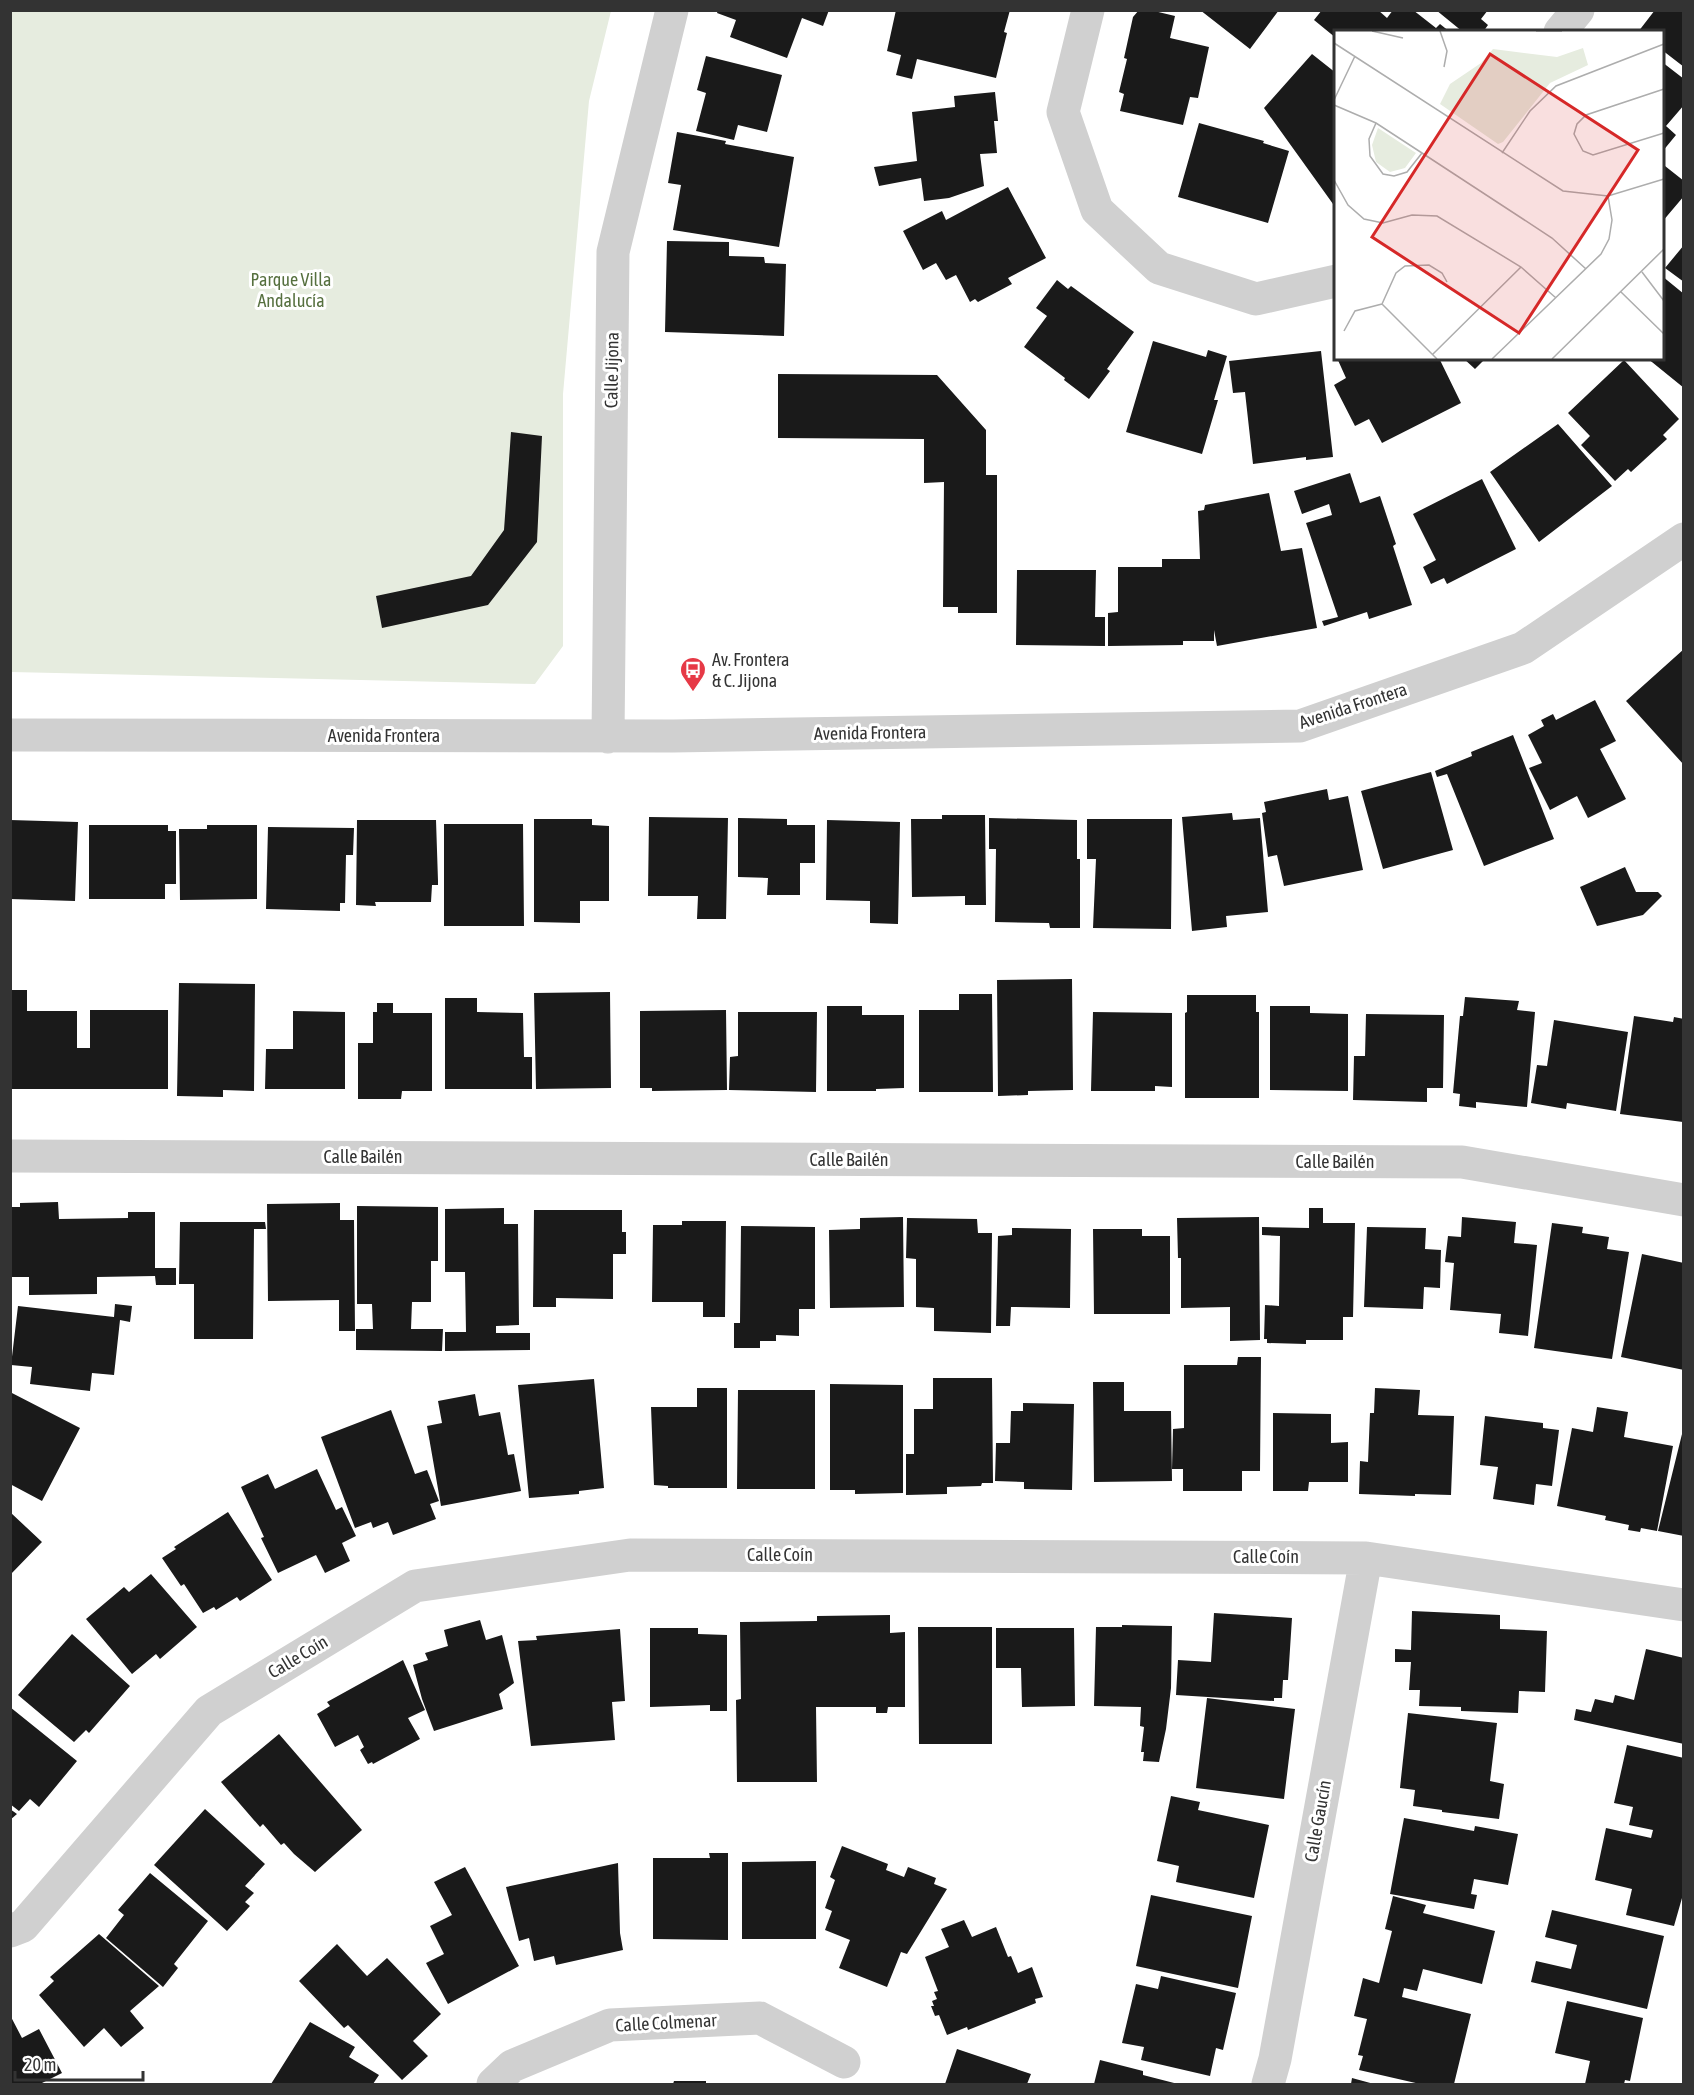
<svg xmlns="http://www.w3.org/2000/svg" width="1694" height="2095" viewBox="0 0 1694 2095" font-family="'Asap Condensed',sans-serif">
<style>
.green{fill:#e6ecdf}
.building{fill:#1a1a1a}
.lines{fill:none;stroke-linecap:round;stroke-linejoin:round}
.minor{stroke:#d0d0d0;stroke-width:33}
.labels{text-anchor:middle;stroke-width:6;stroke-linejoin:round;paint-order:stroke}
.park-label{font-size:18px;fill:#56703f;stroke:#fff}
.street-label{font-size:18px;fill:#333;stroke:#fff}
.poi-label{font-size:18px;fill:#333;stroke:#fff;text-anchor:start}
.inset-road{fill:none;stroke:#adadad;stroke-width:1.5}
.view{fill:#d62828;fill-opacity:0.15;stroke:#d62828;stroke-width:3}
.inset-edge{fill:none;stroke:#333;stroke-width:3}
</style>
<rect width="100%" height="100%" fill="#fff"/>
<!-- green -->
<path class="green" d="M11,11H611L589,101L563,394V646L535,684L11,672Z"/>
<!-- building -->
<path class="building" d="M718,10H829L823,26L802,18L787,58L730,37L736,20L717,13Z
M896,10H1010L1004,32L1007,33L996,78L917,59L912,79L896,75L901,55L887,51Z
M1139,10H1150L1175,16L1170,38L1209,47L1198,98L1190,97L1183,125L1120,111L1124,94L1119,92L1127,59L1124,58L1133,17Z
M1200,10H1279L1250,49Z
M1322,10H1378L1387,18L1393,10H1413L1436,28L1440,24L1450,32H1336V38L1314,20Z
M1436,10H1488L1481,19L1488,25L1483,32H1463Z
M1655,10H1684V67L1662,50V32H1638Z
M1312,54L1336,73V202L1333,204L1264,108Z
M706,56L782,75L767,132L738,125L734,140L696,131L706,93L697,90Z
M1662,62L1684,79V105L1666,126L1676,135L1662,152Z
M995,92L998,121H994L997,153L980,154L984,186L949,198L924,201L921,178L879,186L874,167L917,161L912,112L955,107L954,96Z
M1199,123L1264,141L1263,143L1289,151L1268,223L1178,197Z
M677,132L726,141L725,144L794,157L779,247L673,230L681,185L668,183Z
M1665,166L1684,181V196L1662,222V168Z
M1008,187L1046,258L1008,278L1012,284L978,302L975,299L970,302L956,275L946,280L936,263L923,270L903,231L942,211L946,220Z
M667,241L729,242V256L764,257L765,263L786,264L784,336L665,332Z
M1684,245V282L1665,268Z
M1662,276L1684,294V388L1647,358H1662Z
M1057,280L1068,289L1071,286L1134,332L1107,369L1110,371L1089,399L1064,380L1065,378L1024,347L1047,316L1036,308Z
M1153,341L1206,357L1208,350L1227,356L1214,400H1218L1202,454L1126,432Z
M1321,351L1333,457L1306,460V457L1253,464L1245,392L1233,393L1229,361Z
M1337,358H1439L1461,403L1382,443L1369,419L1355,426L1334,385L1346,378Z
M1463,358H1480L1483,361L1475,369Z
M1624,360L1679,419L1663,435L1667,439L1631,472L1628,469L1615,481L1581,445L1590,436L1568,413Z
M778,374L937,375L986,430V475H997V613H958V607H943L944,482L924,483V439L778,438Z
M1558,424L1612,486L1539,542L1490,472Z
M511,432L542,436L537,542L488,605L382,628L376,596L471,576L504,530Z
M1350,473L1360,503L1380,496L1396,544L1393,546L1412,605L1369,619L1367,612L1324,626L1322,621L1338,617L1306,523L1332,515L1329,504L1302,514L1294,491Z
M1482,479L1516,549L1447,584L1444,578L1431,584L1423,567L1436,560L1413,514Z
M1269,493L1281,551L1302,548L1317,628L1217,646L1214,630V641H1183V645L1108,646V613L1118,612V567H1162V559H1200L1198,511L1204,510L1205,505Z
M1017,570H1096L1095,617H1105V646L1016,645Z
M1684,649V765L1626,701Z
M1595,700L1616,741L1600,749L1626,799L1588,818L1577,796L1550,810L1529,768L1542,763L1528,735L1544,726L1541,720L1553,714L1556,720Z
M1513,735L1554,839L1484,866L1447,774L1437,777L1435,771L1472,756L1471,752Z
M1431,772L1453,850L1383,869L1361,791Z
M1327,789L1329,800L1348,796L1363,870L1284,886L1277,855L1268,857L1262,813L1266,812L1264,802Z
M1232,813L1233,820L1260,818L1268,912L1226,916L1227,927L1192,931L1182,817Z
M942,815H985L986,905H965V896L912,897L911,819H942Z
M649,817L728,818L726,919H697L698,896H648Z
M738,818L787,819V825H815V863H800V895H767L768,878L738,877Z
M989,818L1077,820V859H1080V928H1050L1049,923L995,922L996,849H989Z
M534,819H592V825L609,826V901H580V923L534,922Z
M1087,819H1172L1171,929L1093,928L1096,859H1087Z
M10,820L78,822L75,901L10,899Z
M357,820H436L438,881V885H432L431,902H375L376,906L356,905Z
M827,820L900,822L898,924L870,923V901L826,900Z
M444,824H523L524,926H444Z
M89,825H168V831H176V884H165V899H89Z
M207,825H257V899L180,900L179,829H207Z
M268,827L354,828L353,855H346L345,903H340V911L266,909Z
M1625,867L1636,892H1658L1662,896L1643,915L1597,926L1580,887Z
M1072,979L1073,1090L1028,1091V1095L998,1096L997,980Z
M179,983L255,984L254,1091L223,1090V1097L177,1096Z
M10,990H27V1011H77V1048H90V1010H168V1089H10Z
M610,992L611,1088L536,1089L534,993Z
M959,994H992L993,1092H919V1010H959Z
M1187,995H1256V1012H1259V1098H1185V1013L1187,1012Z
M1465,997L1519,1001L1517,1010L1535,1012L1527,1107L1476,1102V1108L1459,1106L1460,1094L1453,1093L1460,1016H1463Z
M445,998H477V1012L523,1013L524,1057H532V1089H445Z
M377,1003H393V1013H432V1091H402L401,1099H358V1043H373V1012H377Z
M827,1006H862V1015H904V1088L876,1089V1091H827Z
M1270,1006H1310V1013L1348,1014V1091L1270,1090Z
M726,1010L727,1090L652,1091V1088H640V1011Z
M293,1011L345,1012V1089H265L266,1049H293Z
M738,1012H817L816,1092L729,1090L730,1057L738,1056Z
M1093,1012L1172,1013V1087L1155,1086V1091H1091Z
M1366,1014L1444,1015L1443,1088H1427V1102L1353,1100L1354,1056H1365Z
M1634,1016L1673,1022L1674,1017L1684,1019L1683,1122L1620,1114Z
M1554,1020L1628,1032L1616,1111L1567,1103L1566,1109L1531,1103L1537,1065L1547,1066Z
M58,1202L59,1219L128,1218V1212H155V1268H176V1285H156L155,1276L97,1277V1294L29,1295V1277H12L10,1207H20V1203Z
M340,1203V1220H354L355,1331H339V1300L268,1301L267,1204Z
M357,1206L438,1207V1261H431V1302H412L411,1329H443L442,1351L356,1350V1329H373L372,1304H357Z
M504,1208V1224H518L519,1325L496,1326V1333H530V1350L445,1351V1332H466L465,1272H445V1209Z
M1309,1208H1323V1223H1355L1353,1317H1343V1340H1306V1344L1267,1343V1339H1264L1265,1305L1279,1306L1280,1236L1262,1235V1227L1309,1228Z
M534,1210H622V1232H626V1254H613V1299L556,1298V1307H533Z
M903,1217L904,1307L830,1308L829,1230L860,1229V1218Z
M1259,1217L1260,1340L1230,1341V1307L1181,1308V1258H1178L1177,1218Z
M1462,1217L1516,1222L1514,1243L1537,1245L1528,1336L1499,1333L1501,1314L1450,1310L1454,1263L1445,1262L1448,1236L1461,1237Z
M907,1218L977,1219L978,1233H992L991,1333L934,1331V1308L916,1307V1259L906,1258Z
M682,1221H726L725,1317H703V1302H652L653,1225H682Z
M180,1222H265L266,1229H254L253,1339H194V1284H179Z
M1552,1223L1583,1227L1582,1233L1609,1237L1607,1249L1629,1252L1612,1359L1534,1348Z
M741,1226L815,1227V1309H799V1336L776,1335V1341H760V1348H734V1323H740Z
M1367,1227L1426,1228L1425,1249L1441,1250L1440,1288L1424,1287L1423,1309L1364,1307Z
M1012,1228L1071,1229L1070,1308L1011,1307L1010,1326H996L998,1236L1012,1235Z
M1093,1229H1142V1236H1170V1314H1094Z
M1642,1254L1684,1263V1370L1621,1357Z
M115,1304L132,1306L130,1322L120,1320L114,1375L92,1373L90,1391L30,1384L32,1367L11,1365L18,1306L114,1317Z
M1238,1357H1261L1260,1471H1242V1491H1183V1469H1172L1173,1429L1184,1428V1365H1237Z
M933,1378H992L993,1483H982L981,1486L947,1487V1494L906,1495V1454H914V1409H933Z
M594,1379L604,1488L579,1491V1494L529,1498L518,1385Z
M1093,1382H1124V1411H1171L1172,1481L1094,1482Z
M830,1384L903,1385V1493L855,1494V1490H830Z
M697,1388H727V1488H668V1486L654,1485L651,1407H697Z
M1375,1388L1420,1390L1418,1415L1454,1416L1451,1495L1415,1494V1496L1359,1494L1360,1461L1368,1462L1370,1413H1374Z
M738,1390H815V1489H737Z
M10,1392L80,1428L42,1501L10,1484Z
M475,1394L479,1416L500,1412L508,1455L514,1454L521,1491L441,1506L427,1426L442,1423L438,1401Z
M1023,1403L1074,1404L1072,1490L1024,1489V1482L995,1481L996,1443H1010L1011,1411H1023Z
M1597,1407L1628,1412L1624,1437L1673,1446L1657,1531L1641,1528L1640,1532L1628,1530L1629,1525L1605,1520L1606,1516L1557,1506L1572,1428L1593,1432Z
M391,1410L415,1474L427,1470L439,1501L430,1504L436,1519L393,1535L388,1522L373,1528L371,1522L355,1528L321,1437Z
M1273,1413L1331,1414V1443L1348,1442V1482H1309L1308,1491H1273Z
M1485,1416L1543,1423V1428L1559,1430L1552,1486L1536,1484L1534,1505L1493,1499L1498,1467L1480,1465Z
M1683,1430H1684V1536L1658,1531Z
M317,1469L336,1510L342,1507L356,1536L342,1543L350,1561L325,1573L316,1555L278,1573L261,1538L264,1537L241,1487L268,1474L275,1489Z
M10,1512L42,1542L10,1575Z
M228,1512L272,1580L240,1601L237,1597L216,1610L214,1607L203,1613L184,1584L181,1586L162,1558L176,1549L174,1547Z
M151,1574L197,1627L160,1659L156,1654L132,1674L86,1619L124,1587L129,1592Z
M1412,1611L1500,1615V1629L1547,1631L1545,1692L1519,1691L1518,1713L1461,1711V1707L1419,1706L1420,1690H1409L1411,1662H1395V1649L1411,1650Z
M1214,1613L1292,1618L1288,1680H1283L1282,1698H1274V1701L1176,1695L1178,1660L1211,1662Z
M890,1615V1633L905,1632V1707H888L887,1713H876V1707H816L817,1782H737L736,1700L741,1699L740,1622L817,1621V1616Z
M480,1620L486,1640L502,1635L514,1683L499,1694L503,1709L434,1731L422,1699L413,1665L428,1660L425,1653L448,1646L444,1630Z
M1122,1625L1172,1626L1171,1688L1166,1729L1159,1762L1143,1761L1144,1752H1141L1144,1727L1140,1726L1141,1707L1094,1706L1096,1627H1122Z
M918,1627H992V1744H919Z
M650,1628H698V1634L727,1635V1711H710V1705L650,1707Z
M996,1628H1074L1075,1706L1022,1707L1021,1668H996Z
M620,1629L625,1701L612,1702L615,1740L531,1746L518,1641L537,1640L536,1636Z
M72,1634L130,1686L89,1733L86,1730L74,1742L18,1695Z
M1646,1649L1684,1658V1744L1574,1720L1576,1709L1591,1712L1595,1699L1613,1703L1615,1695L1634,1700Z
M403,1660L425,1710L408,1718L420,1739L373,1764L372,1762L368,1764L360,1750L364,1747L358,1735L335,1747L317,1714L330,1706L327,1702Z
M1207,1698L1295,1709L1284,1799L1196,1788Z
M10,1707L77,1761L39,1807L30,1799L19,1811L10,1804Z
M1408,1713L1497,1723L1490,1781L1504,1784L1499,1819L1442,1812V1810L1413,1806L1415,1790L1400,1788Z
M279,1734L362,1830L315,1872L294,1854L284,1843L281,1845L263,1824L260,1827L221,1782Z
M1627,1745L1684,1758V1891L1674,1926L1626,1915L1632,1889L1595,1880L1606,1828L1651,1838L1653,1830L1629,1825L1633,1807L1614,1803Z
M1171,1796L1200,1802L1198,1810L1269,1825L1254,1898L1176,1882L1179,1866L1157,1861Z
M10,1809L17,1814L10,1820Z
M205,1809L265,1864L245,1886L254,1893L245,1902L250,1906L227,1931L154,1865Z
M1404,1818L1474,1831L1475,1826L1518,1834L1508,1885L1474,1879L1471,1894L1477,1895L1474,1909L1390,1894Z
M842,1846L888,1864L886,1870L904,1877L908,1867L936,1878L934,1884L947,1889L907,1954L901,1952L887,1987L839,1968L850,1940L825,1930L832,1911L825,1908L835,1880L830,1877Z
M709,1853H728V1940L653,1939V1858H710Z
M816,1861V1939H742V1862Z
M618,1863L620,1933L623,1950L556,1965L554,1956L534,1961L529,1938L519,1941L506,1887Z
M465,1867L519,1966L448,2004L426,1963L444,1954L430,1926L452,1915L434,1882Z
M150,1873L208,1921L174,1964L178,1968L163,1987L106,1938L124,1915L118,1910Z
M1151,1895L1252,1916L1238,1988L1136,1966Z
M1393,1896L1426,1905L1423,1913L1495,1931L1482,1984L1423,1969L1417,1991L1404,1988L1402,1997L1471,2014L1454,2084H1420L1359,2070L1363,2056L1358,2055L1367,2019L1354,2016L1363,1978L1379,1983L1392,1931L1385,1929Z
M1552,1910L1664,1936L1647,2009L1531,1982L1536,1961L1571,1969L1577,1945L1545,1937Z
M964,1920L972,1937L996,1927L1008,1957L1011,1956L1018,1973L1032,1967L1043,1997L1035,1999L1036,2003L968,2030L967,2027L947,2035L939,2015L935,2016L931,2006H934L932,2001L937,1999L934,1992L938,1991L925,1957L949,1947L941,1929Z
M99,1934L159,1986L130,2011L144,2028L121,2047L104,2028L84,2047L39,1995L54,1981L50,1977Z
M337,1944L367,1976L387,1958L441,2014L413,2041L428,2056L402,2080L348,2025L344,2028L299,1981Z
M1161,1976L1236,1993L1223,2050L1216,2048L1210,2076L1141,2060L1144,2047L1122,2043L1136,1984L1158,1989Z
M1567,2001L1643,2018L1630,2081L1625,2080L1624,2084H1585L1590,2061L1555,2053Z
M10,2015L22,2038L39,2029L62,2073L40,2084H10Z
M310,2022L355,2047L349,2057L379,2075L373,2084H271Z
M957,2049L1031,2074L1027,2084H945Z
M1100,2060L1143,2071V2075L1178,2084H1094Z
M1352,2078L1374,2084H1351Z
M674,2081H706V2084H673Z"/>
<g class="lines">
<!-- minor -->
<path class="minor" d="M1088,10L1063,112L1097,210L1159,268L1256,299L1336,281
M1560,32L1578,10
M10,735L673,736L1300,726L1523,648L1684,539
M608,737L613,252L672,10
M10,1156L1462,1162L1684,1200
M10,1931L23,1926L209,1711L415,1586L630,1555L1366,1558L1684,1605
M493,2084L512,2066L610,2025L760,2018L844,2062
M1268,2084L1275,2059L1366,1558"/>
</g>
<!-- icons -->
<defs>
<symbol id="bus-pin" viewBox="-11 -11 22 30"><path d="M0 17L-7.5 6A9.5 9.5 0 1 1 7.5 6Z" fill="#e63946" stroke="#fff"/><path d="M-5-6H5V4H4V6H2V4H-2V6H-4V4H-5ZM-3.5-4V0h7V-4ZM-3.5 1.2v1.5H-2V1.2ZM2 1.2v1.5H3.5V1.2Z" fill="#fff"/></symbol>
</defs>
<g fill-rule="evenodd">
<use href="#bus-pin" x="678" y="655" width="30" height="40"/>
</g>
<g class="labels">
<!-- park labels -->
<g class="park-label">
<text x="291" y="286">Parque Villa<tspan x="291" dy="21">Andalucía</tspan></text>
</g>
<!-- street labels -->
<g class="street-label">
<text transform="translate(612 370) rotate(-89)" y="6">Calle Jijona</text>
<text transform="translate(1353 706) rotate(-18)" y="6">Avenida Frontera</text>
<text transform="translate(870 733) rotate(-1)" y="6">Avenida Frontera</text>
<text x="384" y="742">Avenida Frontera</text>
<text x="363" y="1163">Calle Bailén</text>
<text x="849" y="1166">Calle Bailén</text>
<text x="1335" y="1168">Calle Bailén</text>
<text x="780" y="1561">Calle Coín</text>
<text x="1266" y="1563">Calle Coín</text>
<text transform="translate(298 1657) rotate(-31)" y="6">Calle Coín</text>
<text transform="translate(1318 1821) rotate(-80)" y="6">Calle Gaucín</text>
<text transform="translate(666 2023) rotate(-3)" y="6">Calle Colmenar</text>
</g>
<!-- poi labels -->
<g class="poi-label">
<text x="712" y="666">Av. Frontera<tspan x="712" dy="21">&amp; C. Jijona</tspan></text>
</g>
</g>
<!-- overview -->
<g transform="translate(1334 30)">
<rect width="330" height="330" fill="#fff"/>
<path d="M249,18L254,35L216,53L169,112L164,114L106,74L116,54L147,33L159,19L223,27ZM44,98L82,123L71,138L56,142L42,132L38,115Z" fill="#e6ecdf"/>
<path class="inset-road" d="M38,1L69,8M106,1L113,21L110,37M202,1H228M0,13L229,161L274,166L330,149M330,59L252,85L243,94L240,104L249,121L259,125L330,103M0,70L21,26M0,75L42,93L88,123L218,208L252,239M42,93L35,109L36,126L49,144L60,146L73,142L88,123M168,123L196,81L222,56L330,14M0,150L14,175L30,189L49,193L78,185L103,186L187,237L222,268M308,242L330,271M287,262L330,304M48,274L62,243L71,236L95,235L108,243L113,252M48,274L103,329M10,301L21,281L48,274M99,324L187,237M158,329L267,224L275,209L278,190L274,166M218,329L330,219"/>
<path class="view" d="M156,24L304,120L185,303L38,207Z"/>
<rect width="330" height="330" class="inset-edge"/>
</g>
<!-- border -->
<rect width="1694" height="2095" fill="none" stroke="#333333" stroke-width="24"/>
<!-- scale -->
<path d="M15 2071v9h128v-9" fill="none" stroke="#333333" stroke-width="3"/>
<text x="24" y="2071" font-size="18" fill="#333333" stroke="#ffffff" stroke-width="4.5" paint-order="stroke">20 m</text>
</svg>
